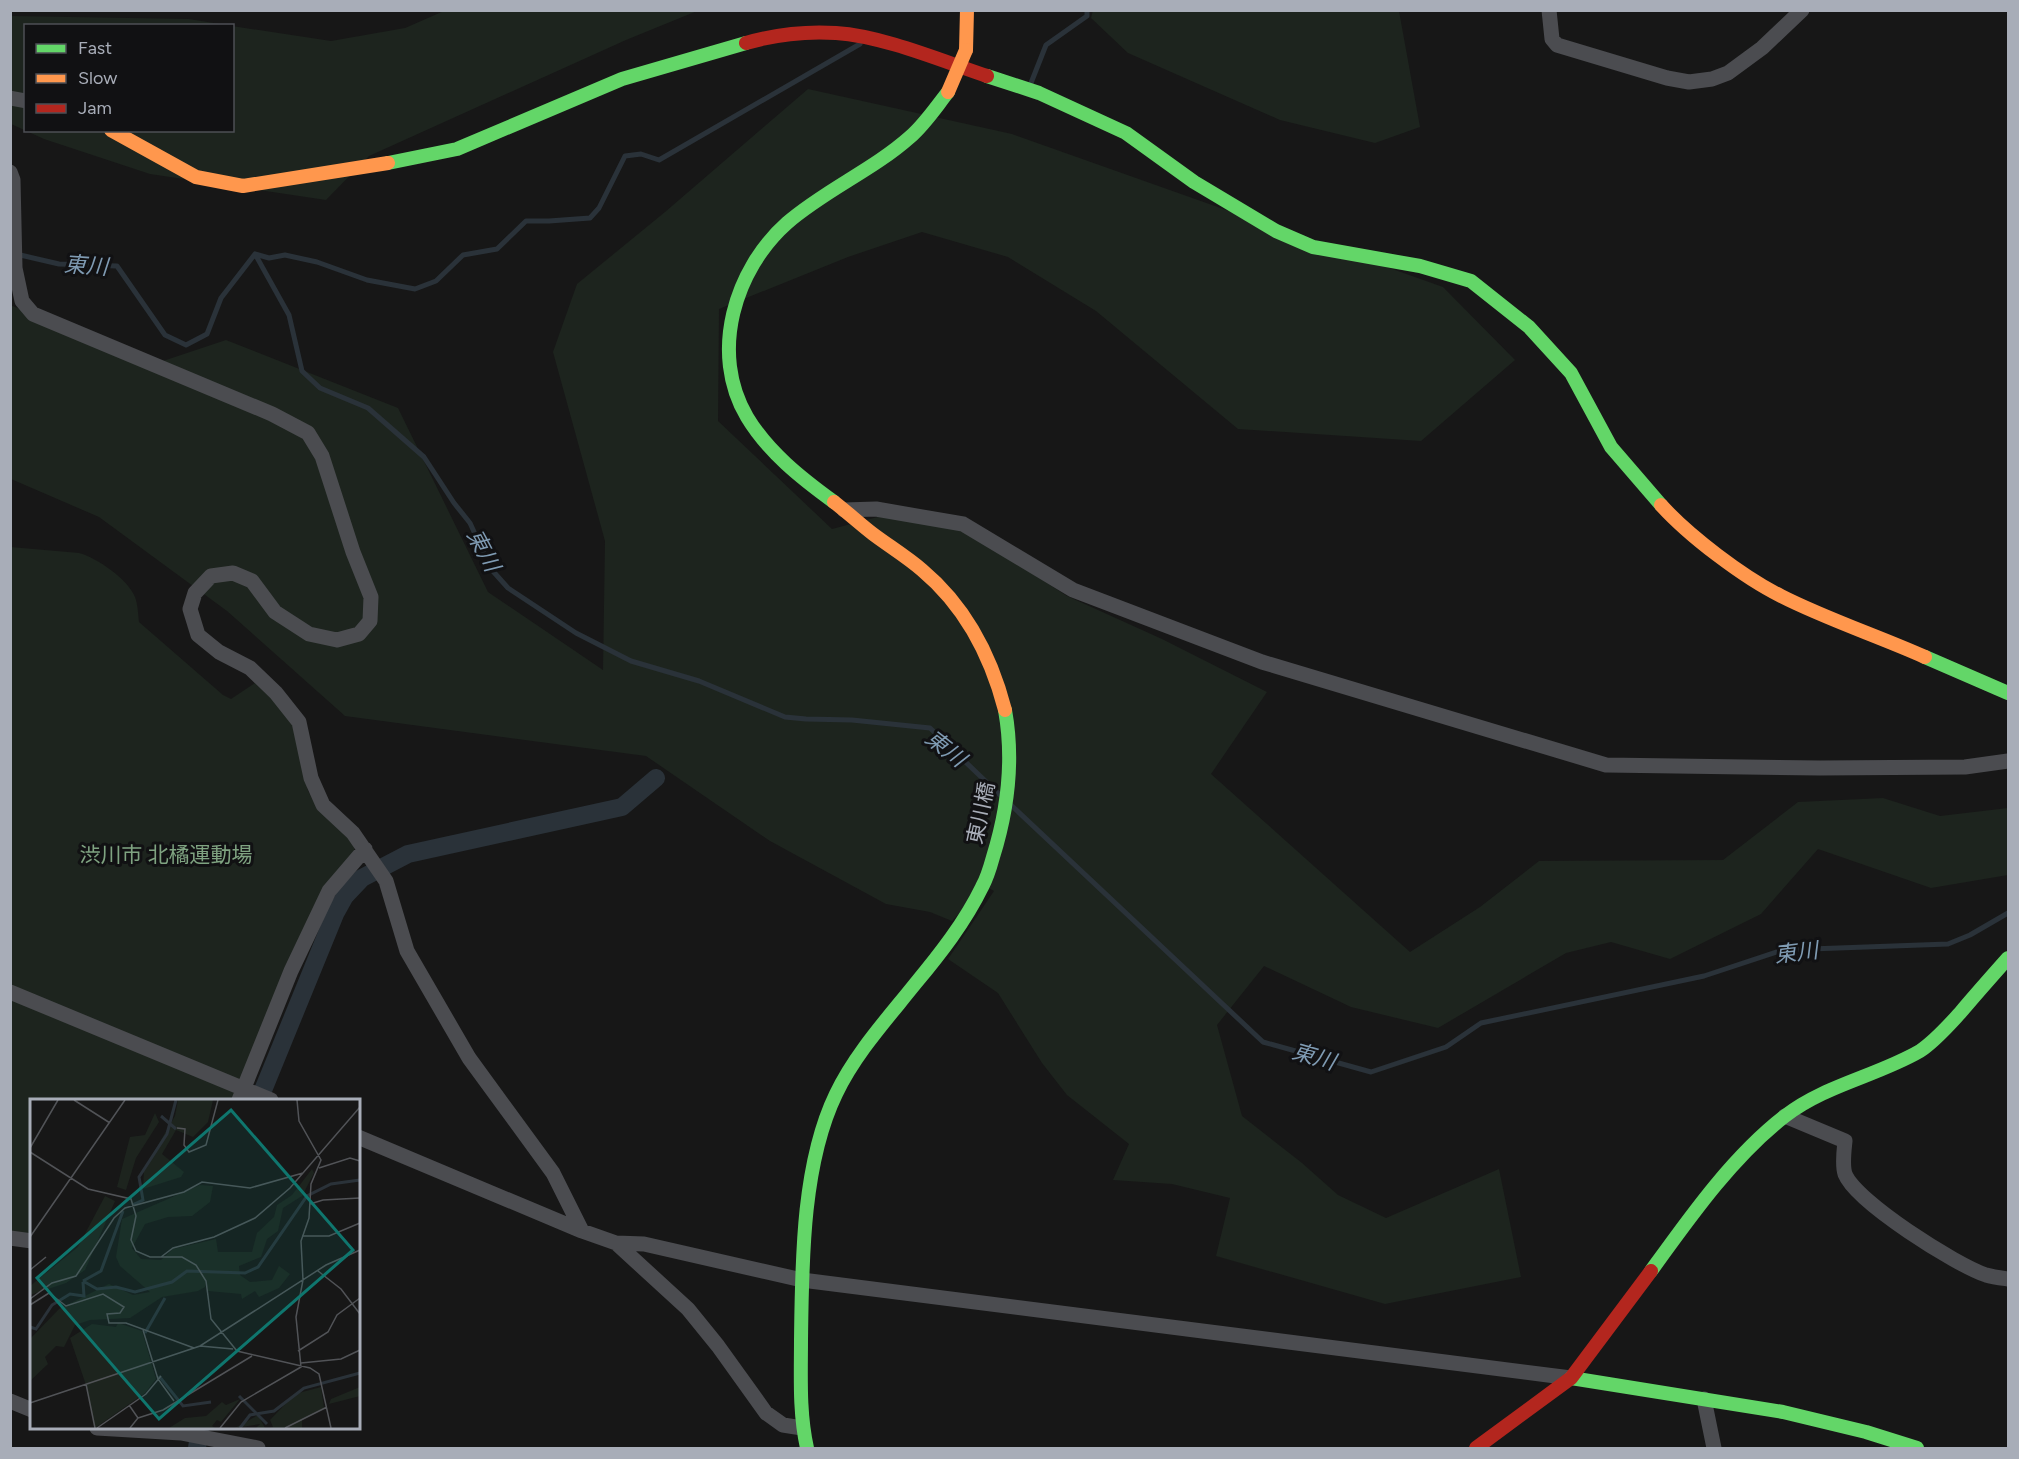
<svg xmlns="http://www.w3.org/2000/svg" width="2019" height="1459" viewBox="0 0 2019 1459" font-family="Figtree,'Noto Sans JP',sans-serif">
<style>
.green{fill:#1d241e}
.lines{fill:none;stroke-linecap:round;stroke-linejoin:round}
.stream{stroke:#2a3239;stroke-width:5}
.canal{stroke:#2a3239;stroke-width:18}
.street{stroke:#4b4c50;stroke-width:15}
.fast{stroke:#63d668;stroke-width:14}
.slow{stroke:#ff974d;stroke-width:14}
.jam{stroke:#b3261e;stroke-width:14}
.slow-bridge{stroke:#ff974d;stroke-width:14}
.labels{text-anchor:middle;stroke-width:6;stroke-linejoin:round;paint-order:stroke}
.street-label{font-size:21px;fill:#a8adb8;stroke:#111113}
.park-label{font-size:21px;fill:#7fa381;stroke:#111113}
.water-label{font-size:22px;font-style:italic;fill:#7f9bb3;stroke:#111113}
.inset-river{fill:none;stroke:#2a3239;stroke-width:3}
.inset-road{fill:none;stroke:#515357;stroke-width:1.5}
.view{fill:#0f766e;fill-opacity:0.15;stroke:#0f766e;stroke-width:3}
.inset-edge{fill:none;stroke:#a8adb8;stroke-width:3}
</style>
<rect width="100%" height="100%" fill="#171717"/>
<!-- green -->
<path class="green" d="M1093,10L1399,11L1420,127L1375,143L1280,120L1128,53L1091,18Z
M444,11H697L626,40L369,156L326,200L150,174L44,139L11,124V16L189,19L232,26H26V130H232V26L331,41L405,28Z
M808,89L1012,134L1443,287L1515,360L1421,441L1238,429L1096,311L1008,257L922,232L848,257L719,309L718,421L832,529L889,514L960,527L1067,596L1162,639L1267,692L1211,774L1410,952L1480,907L1539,861L1723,860L1798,802L1883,798L1940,816L2008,808V875L1931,888L1818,849L1761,914L1670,959L1611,942L1566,953L1438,1028L1351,1007L1264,966L1217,1025L1242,1116L1302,1163L1338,1195L1386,1218L1499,1169L1521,1277L1385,1304L1216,1256L1230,1198L1172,1184L1113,1180L1129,1144L1067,1095L1042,1063L998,993L948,959L994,891L985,886L952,921L930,912L886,904L770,841L646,756L345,716L227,611L99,517L11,479L10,305L157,363L226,340L398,408L488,592L603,670L605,541L553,352L577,284L665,212Z
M10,547L79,553C97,558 128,579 135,597C138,605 138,614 139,622L223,695L231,699L255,683L283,709L296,728L308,791L321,812L353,843L355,853L232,1100H32L31,1235L11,1233Z"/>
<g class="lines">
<!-- stream -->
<path class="stream" d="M1031,83L1046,45L1087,16V10
M16,254L59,264L117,266L165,335L186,345L207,334L221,298L255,254
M255,254L289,315L302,371L320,388L368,408L424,457L454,503L470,523L491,569L508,588L576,633L631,661L699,681L785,717L806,719L852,720L930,728L1000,795
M255,254L269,258L285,255L317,262L367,280L415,289L436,281L463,255L497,249L526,221H549L590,218L599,208L625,156L641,154L659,160L860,44
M1011,805L1263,1042L1371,1072L1446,1047L1481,1023L1704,976L1783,950L1948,944L1970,935L2008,913"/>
<!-- canal -->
<path class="canal" d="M259,1100L335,914L345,896L362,878L408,854L622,807L656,778
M197,1448L200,1428"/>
<!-- street -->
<path class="street" d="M1549,10L1552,39L1557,45L1667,78L1689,82L1712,79L1728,73L1762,48L1802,10
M10,98L26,101
M10,172L13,180L15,268L22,301L33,314L272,414L308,433L322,456L353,552L371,597L370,621L359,634L337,640L309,634L275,612L252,581L233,573L211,576L195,593L190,609L198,635L219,652L250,668L276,693L299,722L311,778L323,805L353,833L386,881L407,951L469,1058L553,1173L582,1231
M844,510L876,509L963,524L1073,590L1262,662L1606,765L1820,768L1965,767L2008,761
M10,992L271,1100
M239,1100L291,971L329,891L365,849
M1785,1116L1845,1141C1844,1151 1842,1165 1845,1174C1856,1202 1956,1265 1986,1275C1993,1277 2001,1278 2008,1279
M358,1137L582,1231L616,1243L644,1244L802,1280L1571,1378
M10,1238L32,1241
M616,1243L688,1309L718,1346L766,1413L783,1425L802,1428
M1704,1399L1714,1448
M10,1401L32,1410
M97,1428L181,1433L258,1448"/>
<!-- fast -->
<path class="fast" d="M987,76L1039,93L1126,133L1194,182L1276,231L1313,247L1420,266L1471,281L1529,327L1571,373L1611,447L1661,505
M388,163L457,149L622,79L746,43
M834,502C801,478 768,452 747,417C709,353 735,269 787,223C825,190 873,170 910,137C925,124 936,107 948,92
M1925,657L2008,693
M1651,1271C1690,1217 1733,1156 1785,1116C1825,1085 1877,1076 1920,1051C1935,1041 1948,1026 1960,1013C1976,994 1992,976 2008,958
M1571,1378L1783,1412L1866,1432L1917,1448
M807,1448C799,1412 801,1376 801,1340C802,1263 802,1164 836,1094C855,1054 887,1019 915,984C940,954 965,922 982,887C987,878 990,868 993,857C1008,809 1014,760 1005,710"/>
<!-- slow -->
<path class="slow" d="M966,50L967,10
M111,130L196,177L243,186L388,163
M834,502C847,512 860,524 873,534C889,546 907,557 922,570C965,606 991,656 1005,710
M1661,505C1689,536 1743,577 1781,596C1826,619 1878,636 1925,657"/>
<!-- jam -->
<path class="jam" d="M746,43C774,35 806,31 836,33C883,36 942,61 987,76
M1476,1448L1571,1378L1651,1271"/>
<!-- slow-bridge -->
<path class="slow-bridge" d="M948,92L966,50"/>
</g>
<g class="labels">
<!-- street labels -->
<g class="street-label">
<text transform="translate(981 813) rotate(-78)" y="7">東川橋</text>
</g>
<!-- park labels -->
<g class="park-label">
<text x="166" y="862">渋川市 北橘運動場</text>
</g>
<!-- water labels -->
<g class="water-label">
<text transform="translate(86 265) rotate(4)" y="8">東川</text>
<text transform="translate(484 550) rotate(62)" y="8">東川</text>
<text transform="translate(946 748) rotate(38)" y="8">東川</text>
<text transform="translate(1796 952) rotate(-7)" y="8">東川</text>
<text transform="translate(1314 1056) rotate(16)" y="8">東川</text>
</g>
</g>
<!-- overview -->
<g transform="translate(30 1099)">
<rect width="330" height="330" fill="#171717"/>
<path d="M148,1H183L178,23L163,38L146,31L132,55L154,73L151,78L113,90L114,70L145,17ZM125,14L129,23L106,59L96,91L87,88L100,38L115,36ZM282,70L284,74L272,97L253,109L248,132L237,140L231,158L209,167L210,176L220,183L242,181L249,167L260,175L249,189L229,198L225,192L212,200L211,195L178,192L176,182L175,188L168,192L132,198L100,219L60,221L45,226L34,248L26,247L15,258L18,265L0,282V240L29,210L79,185L103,196L120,193L90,167L86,158L92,120L170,86L183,87L180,103L162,117L138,118L115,125L102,149L111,160L131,161L143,150L186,140L188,153H222L227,134L244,118L247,106L262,96ZM75,97L85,102L55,171L36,184L0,196V187L48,148ZM88,224L112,232L126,280L115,294L65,329L56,286L40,239L62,225L86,228ZM291,288L294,309L272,321V329H239L243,328L240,321L265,295ZM330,288V297L299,305L301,300ZM210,300L191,323L187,321L182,327L185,329H139L155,319L176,317L192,303L196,306ZM228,316L235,329H226L230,325L205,329Z" fill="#1d241e"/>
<path class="inset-river" d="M131,17L146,30M102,106L113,101L109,78L137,35L146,1M53,182L67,190L86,188L105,193L142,183L157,172L215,174L228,168L277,97L301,85L330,81M53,182L71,172L93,112M0,228L6,230L22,206L40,195L54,197L53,183M115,234L135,199M129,277L153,307L181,303M209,297L237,325M210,329L220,316L244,312L274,289L330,274"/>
<path class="inset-road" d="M44,1L80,24M147,29L155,30L154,46L159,53L176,46L188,1M0,49L28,1M0,53L58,90L101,100L106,117L101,141L106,152L120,158H152L166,166L176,182L181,220L207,252L280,269L289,275L301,329M289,69L320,59L330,62M280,105L293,101L330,99M272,137H299L330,124M0,138L95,1M131,158L143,149L184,138L225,119L260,89L330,8M0,171L16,158M288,172L311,190L330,215M0,200L22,184L46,177L84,119L95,109L154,93L172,83L220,89L273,74M0,206L19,194L36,207L73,195L94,208L90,214L77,215L79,224H96L164,249M113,231L128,280L144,302M170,247L203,250M268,252L298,233L307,216L330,199M271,264L311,260L330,251M56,285L65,329M0,304L170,247L296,166L330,151M99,306L108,319L100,329M108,319L133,311L222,257M67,329L116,295L131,277M190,329L211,303L271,268L266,218L273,181L271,142L279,119L281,85L291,61L269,22L267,1M255,329L297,308"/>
<path class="view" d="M201,11L323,151L129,320L7,179Z"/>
<rect width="330" height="330" class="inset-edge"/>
</g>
<!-- border -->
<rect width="2019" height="1459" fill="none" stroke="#a8adb8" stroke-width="24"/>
<!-- legend -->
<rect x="24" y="24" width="210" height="108" fill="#111113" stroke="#4d4f55" stroke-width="1.5"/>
<rect x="36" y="44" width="30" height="9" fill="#63d668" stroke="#4d4f55" stroke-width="1.5"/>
<text x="78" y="54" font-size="18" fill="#a8adb8">Fast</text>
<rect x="36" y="74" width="30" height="9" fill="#ff974d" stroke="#4d4f55" stroke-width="1.5"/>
<text x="78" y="84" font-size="18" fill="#a8adb8">Slow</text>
<rect x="36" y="104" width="30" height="9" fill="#b3261e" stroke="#4d4f55" stroke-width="1.5"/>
<text x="78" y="114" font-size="18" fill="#a8adb8">Jam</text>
</svg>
